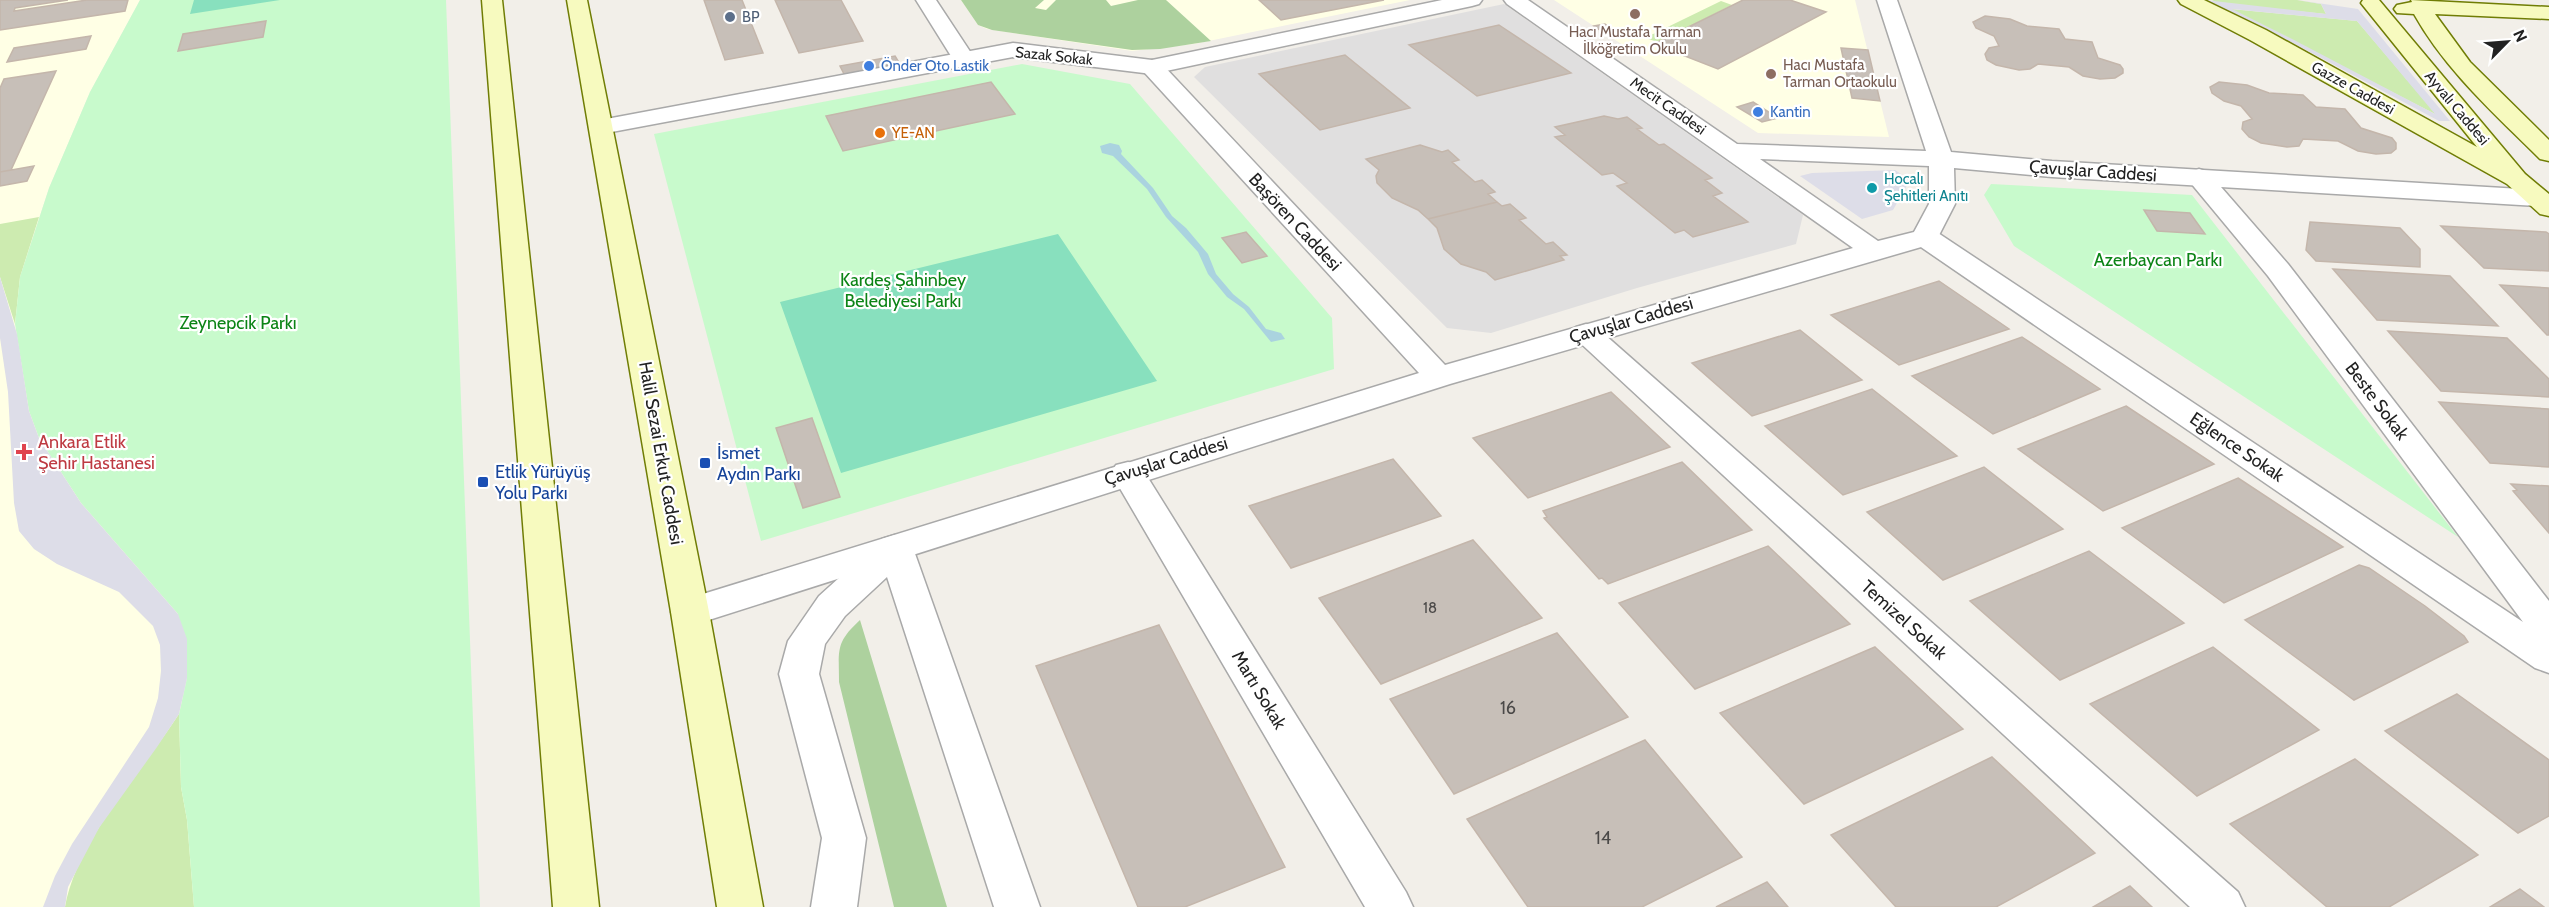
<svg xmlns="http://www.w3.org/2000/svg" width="2549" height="907" viewBox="0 0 2549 907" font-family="Cabin,sans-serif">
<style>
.residential{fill:#e0dfdf}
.education{fill:#ffffe5}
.grass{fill:#cdebb0}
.forest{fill:#add19e}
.park{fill:#c8facc}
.pitch{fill:#88e0be}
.plaza{fill:#dddde8;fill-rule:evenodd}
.water{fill:#aad3df}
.building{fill:#c7bfb8;stroke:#c4b6ab;stroke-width:1.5}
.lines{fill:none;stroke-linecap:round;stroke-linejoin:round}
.minor-casing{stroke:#a9a9a9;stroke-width:3}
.tertiary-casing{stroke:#a9a9a9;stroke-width:3}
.secondary-casing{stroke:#707d05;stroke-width:3}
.minor{fill:#fff;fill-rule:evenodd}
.tertiary{fill:#fff;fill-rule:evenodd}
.secondary{fill:#f7fabf;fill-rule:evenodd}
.education-dot{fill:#8d6e63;stroke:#fff;stroke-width:2}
.service-dot{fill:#5c6f8a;stroke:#fff;stroke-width:2}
.shop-dot{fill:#3f7fe0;stroke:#fff;stroke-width:2}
.food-dot{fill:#e8710a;stroke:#fff;stroke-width:2}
.culture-dot{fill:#0f9aa8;stroke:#fff;stroke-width:2}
.health-dot{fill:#e0444e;stroke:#fff;stroke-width:2}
.transit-dot{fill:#1a4fb4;stroke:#fff;stroke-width:2}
.labels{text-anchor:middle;stroke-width:4.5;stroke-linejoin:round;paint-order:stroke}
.far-service-label{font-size:15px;fill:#4e5e75;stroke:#fff;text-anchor:start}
.far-education-label{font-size:15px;fill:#785e54;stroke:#fff}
.far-street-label{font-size:15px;fill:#222;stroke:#fff}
.far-shop-label{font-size:15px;fill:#366cbe;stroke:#fff;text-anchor:start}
.far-food-label{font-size:15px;fill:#c56008;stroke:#fff;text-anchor:start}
.far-culture-label{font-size:15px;fill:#0d838f;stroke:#fff;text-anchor:start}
.number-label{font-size:15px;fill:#4b4948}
.street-label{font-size:18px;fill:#222;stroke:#fff}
.park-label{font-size:18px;fill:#0c8416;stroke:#fff}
.health-label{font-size:18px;fill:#be3a42;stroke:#fff;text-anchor:start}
.transit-label{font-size:18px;fill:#164399;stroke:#fff;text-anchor:start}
.near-number-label{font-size:18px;fill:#4b4948}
</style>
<rect width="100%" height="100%" fill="#f2efe9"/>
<!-- residential -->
<path class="residential" d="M1504,4L1803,215L1796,244L1637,288L1491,333L1447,328L1194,77L1205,67Z"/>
<!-- education -->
<path class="education" d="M0,0H140L90,92L49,188L20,277L178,614L194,907H0Z
M961,0H1410L1194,44L1132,51L987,29L978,25Z
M1554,0H1855L1889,137L1758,133Z"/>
<!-- grass -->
<path class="grass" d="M2212,0H2297L2321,4L2326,14L2218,3Z
M1721,1L1732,5L1658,42L1645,38Z
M2230,9L2357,21L2437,115Z
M39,217L20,277L15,324L0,277V224Z
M179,714L181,787L187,820L194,907H65C77,840 142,771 179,714Z"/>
<!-- forest -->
<path class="forest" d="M961,0H1044L1035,8L1046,10L1056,0H1106L1111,6L1138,0H1166L1211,41L1160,49L1132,50L992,30L978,25Z
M860,620L947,907H894L839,682C839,650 835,643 860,620Z"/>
<!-- park -->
<path class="park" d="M140,0H446L480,907H194L187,820L181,787L179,714L187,678L178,614L81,503L39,438L29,411L15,324L20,277L49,188L90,92Z
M1022,64L1130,84L1332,318L1334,369L761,541L654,134Z
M1991,184L2192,195L2458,537L2014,246L1984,195Z"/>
<!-- pitch -->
<path class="pitch" d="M194,0H280L190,14Z
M1058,234L1157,381L841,473L780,302Z"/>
<!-- plaza -->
<path class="plaza" d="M2205,0L2326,14L2321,4L2297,0L2358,9L2450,121H2439L2293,43ZM2232,9L2357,21L2435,114L2294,40Z
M1895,170L1910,180L1893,210L1862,219L1800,176L1812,173Z
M0,277L17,334L29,411L39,438L81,503L178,614L187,639V678L179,714L157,747L99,828L68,887L65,907H43L55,876L72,844L149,727L158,698L161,671L160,645L153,626L119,592L57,564L34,549L19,531L14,503L8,392L0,338Z"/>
<!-- water -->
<path class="water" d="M1110,143L1119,145L1122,151L1121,154L1153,188L1172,216L1186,228L1208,254L1216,274L1233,294L1249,307L1266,329L1281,333L1285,339L1271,342L1244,309L1227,297L1208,274L1198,252L1166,217L1147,189L1113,156L1102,153L1100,146Z"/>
<!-- building -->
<path class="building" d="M0,0H68L15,8L14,11L87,0H128L125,11L0,30Z
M704,0H742L763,53L725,60Z
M775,0H841L863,41L799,53Z
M1259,0H1384L1281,20Z
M1743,0H1790L1826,12L1718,69L1654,44Z
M1985,16L2010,19L2027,26L2059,29L2065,39L2092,42L2098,58L2120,65L2123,69V73L2115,78L2100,79L2083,76L2069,67L2038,64L2030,69L2019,70L1996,65L1987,60L1985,54L1989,48L1999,46L1994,36L1976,28L1973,22Z
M266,21L263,37L178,51L183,34Z
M1605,24L1614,30L1604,33L1594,26Z
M1499,25L1571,73L1477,96L1409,45Z
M91,36L86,49L7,62L14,48Z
M1841,48L1868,50L1880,101L1852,98Z
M1345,55L1410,108L1320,130L1259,74Z
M895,56L901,66L845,76L840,66Z
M56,71L11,170L0,172V88L4,79Z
M991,82L1015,114L843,151L826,116Z
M2219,82L2247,85L2269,93L2303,95L2316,107L2345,109L2361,128L2392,138L2396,143V149L2391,153L2376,154L2358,151L2338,141L2303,139L2299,146L2287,147L2261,143L2249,137L2242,129L2243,122L2252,119L2241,106L2224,101L2212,93L2210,87Z
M1753,102L1778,118L1762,122L1737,107Z
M1604,116L1618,119L1627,117L1642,128L1637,129L1659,145L1664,144L1712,178L1705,180L1722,193L1713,196L1748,222L1693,237L1684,230L1675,233L1617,186L1627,183L1613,173L1602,175L1555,137L1565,135L1555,127Z
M1420,145L1442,152L1448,150L1459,160L1452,162L1475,182L1482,180L1495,192L1488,194L1497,202L1428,219L1418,210L1392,198L1377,183L1376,176L1379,170L1366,159Z
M34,166L27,181L0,186V172Z
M1497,202L1502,206L1510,204L1526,218L1519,220L1546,244L1553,242L1567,255L1560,256L1564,260L1495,280L1486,272L1461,264L1444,249L1437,228L1428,219Z
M2144,210L2190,213L2205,234L2157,231Z
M2310,222L2400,228L2420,249V267L2316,261L2306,250Z
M2441,226L2546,232L2549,234V271L2484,268Z
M1246,232L1267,256L1242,263L1222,238Z
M2333,269L2450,276L2498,326L2377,320Z
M1939,281L2009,329L1899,365L1831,315Z
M2500,285L2549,288V335H2547Z
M1800,330L1862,380L1752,416L1692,363Z
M2388,331L2507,338L2549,379V397L2441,391Z
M2022,337L2100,389L1993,434L1912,376Z
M1872,389L1957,456L1843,495L1765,426Z
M1611,392L1670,447L1528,498L1473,438Z
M2439,402L2549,409V467L2490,463Z
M2126,406L2214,464L2103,511L2018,449Z
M812,418L840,497L803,508L776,428Z
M1393,459L1441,516L1291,568L1249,506Z
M1682,462L1752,530L1608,584L1602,578L1599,579L1544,518L1547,517L1543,511Z
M1984,467L2063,529L1943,580L1867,512Z
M2238,478L2343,547L2224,603L2122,528Z
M2511,484L2549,486V533L2513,491L2517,490Z
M1473,540L1542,618L1381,684L1319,598Z
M1768,546L1850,624L1695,689L1619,603Z
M2089,551L2184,623L2060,680L1970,601Z
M2359,565L2369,568L2425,606L2464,636L2468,642L2354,700L2245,620Z
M1159,625L1285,867L1185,907H1138L1036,666Z
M1557,633L1628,717L1454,794L1390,699Z
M1875,647L1963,729L1804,804L1720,713Z
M2213,647L2319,730L2197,796L2090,704Z
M2457,694L2549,760V816L2518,833L2385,731Z
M1645,740L1742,857L1642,907H1528L1467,819Z
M1992,757L2095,853L1996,907H1896L1831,835Z
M2355,759L2478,855L2389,907H2327L2230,824Z
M1767,882L1788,907H1716Z
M2130,886L2152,907H2093Z
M2520,889L2544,907H2490Z"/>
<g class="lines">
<defs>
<path id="minor" d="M1442,0H1482L1479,4L1472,6L1152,74L1013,57L601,134L593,132L589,127L593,122L601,120L1013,43L1152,60Z
M2199,169L2208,172L2288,264L2549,601V673L2535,668L1915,243L1911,237L1915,231L1925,229L1935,231L2523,622L2268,276L2190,182L2186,177L2190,172Z
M1586,324L1596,327L2238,892L2245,907H2190L1576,339L1571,333L1576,327Z
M1128,462L1140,465L1406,892L1413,907H1365L1111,473L1116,465Z
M895,535L908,539L913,548L1040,907H994L887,577L845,616L825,644L819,674L866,838L857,907H811L822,838L779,674L788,641L819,596L882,539Z"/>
<path id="tertiary" d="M916,0H936L975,59L972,64L964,66L956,64Z
M1504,0H1528L1737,144L1926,151L1877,0H1897L1951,152L2052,161L2537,190L2546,192L2549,199L2546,204L2537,206L2052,177L1954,168L1955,204L1935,243L1450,384L690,626L677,622L671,612L677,602L1419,373L1144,72L1141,67L1144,62L1152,60L1160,62L1445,365L1853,248L1507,4ZM1760,159L1929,166V204L1914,232L1878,241Z"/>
<path id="secondary" d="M482,0H502L599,907H553Z
M567,0H587L709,612L763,907H717L671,612Z
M2178,0H2204L2266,30L2477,147L2361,3L2363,0H2379L2525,174L2549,194V216L2540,214L2507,184L2250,40L2181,4Z
M2411,0L2549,7V19L2435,14L2470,62L2549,140V161L2540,159C2495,114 2446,71 2414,14L2397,13L2394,9L2397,5L2412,2Z"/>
</defs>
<!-- minor casing -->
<use href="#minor" class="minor-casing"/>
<!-- tertiary casing -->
<use href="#tertiary" class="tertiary-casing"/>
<!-- secondary casing -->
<use href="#secondary" class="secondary-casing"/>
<!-- minor -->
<use href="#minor" class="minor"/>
<!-- tertiary -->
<use href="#tertiary" class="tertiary"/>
<!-- secondary -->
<use href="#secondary" class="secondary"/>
</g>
<!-- markers -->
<g class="education-dot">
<circle cx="1635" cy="14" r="6"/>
<circle cx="1771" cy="74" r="6"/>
</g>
<circle class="service-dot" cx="730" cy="17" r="6"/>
<g class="shop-dot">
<circle cx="869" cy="66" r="6"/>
<circle cx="1758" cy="112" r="6"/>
</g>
<circle class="food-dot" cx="880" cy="133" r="6"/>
<circle class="culture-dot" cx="1872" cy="188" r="6"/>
<path class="health-dot" d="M21 443h6v6h6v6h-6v6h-6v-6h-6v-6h6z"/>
<g class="transit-dot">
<rect x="699" y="457" width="12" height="12" rx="3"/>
<rect x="477" y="476" width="12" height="12" rx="3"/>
</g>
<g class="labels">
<!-- far-service labels -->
<g class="far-service-label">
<text x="742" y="22">BP</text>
</g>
<!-- far-education labels -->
<g class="far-education-label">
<text x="1635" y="37">Hacı Mustafa Tarman<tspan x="1635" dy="17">İlköğretim Okulu</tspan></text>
<text x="1783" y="70" text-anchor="start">Hacı Mustafa<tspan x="1783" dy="17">Tarman Ortaokulu</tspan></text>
</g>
<!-- far-street labels -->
<g class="far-street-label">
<text transform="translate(1054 56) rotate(6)" y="5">Sazak Sokak</text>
<text transform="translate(2353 88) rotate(29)" y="5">Gazze Caddesi</text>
<text transform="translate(1668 106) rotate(35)" y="5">Mecit Caddesi</text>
<text transform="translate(2457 108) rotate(50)" y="5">Ayvalı Caddesi</text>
</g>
<!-- far-shop labels -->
<g class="far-shop-label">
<text x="881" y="71">Önder Oto Lastik</text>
<text x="1770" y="117">Kantin</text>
</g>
<!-- far-food labels -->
<g class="far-food-label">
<text x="892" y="138">YE-AN</text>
</g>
<!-- far-culture labels -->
<g class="far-culture-label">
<text x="1884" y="184">Hocalı<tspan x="1884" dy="17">Şehitleri Anıtı</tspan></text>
</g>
<!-- number labels -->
<g class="number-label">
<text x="1430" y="613">18</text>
</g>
<!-- street labels -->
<g class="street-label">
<text transform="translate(2093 171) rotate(4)" y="6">Çavuşlar Caddesi</text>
<text transform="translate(1295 222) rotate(47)" y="6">Başören Caddesi</text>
<text transform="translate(1631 320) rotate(-16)" y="6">Çavuşlar Caddesi</text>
<text transform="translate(2377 401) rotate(53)" y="6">Beste Sokak</text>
<text transform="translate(2237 447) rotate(34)" y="6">Eğlence Sokak</text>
<text transform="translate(661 453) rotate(80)" y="6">Halil Sezai Erkut Caddesi</text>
<text transform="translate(1166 461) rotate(-17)" y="6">Çavuşlar Caddesi</text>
<text transform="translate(1904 620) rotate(42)" y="6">Temizel Sokak</text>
<text transform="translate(1259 690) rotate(59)" y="6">Martı Sokak</text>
</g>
<!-- park labels -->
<g class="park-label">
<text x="2158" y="266">Azerbaycan Parkı</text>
<text x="903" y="286">Kardeş Şahinbey<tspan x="903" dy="21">Belediyesi Parkı</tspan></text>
<text x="238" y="329">Zeynepcik Parkı</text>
</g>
<!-- health labels -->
<g class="health-label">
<text x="38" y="448">Ankara Etlik<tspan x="38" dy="21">Şehir Hastanesi</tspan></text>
</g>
<!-- transit labels -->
<g class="transit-label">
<text x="717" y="459">İsmet<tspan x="717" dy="21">Aydın Parkı</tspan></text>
<text x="495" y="478">Etlik Yürüyüş<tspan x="495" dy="21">Yolu Parkı</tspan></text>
</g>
<!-- near-number labels -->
<g class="near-number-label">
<text x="1508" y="714">16</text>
<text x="1603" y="844">14</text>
</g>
</g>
<!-- north arrow -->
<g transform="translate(2507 42) rotate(65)" stroke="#ffffff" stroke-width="4.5" paint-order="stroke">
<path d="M0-4.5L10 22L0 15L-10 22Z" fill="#222222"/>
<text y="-9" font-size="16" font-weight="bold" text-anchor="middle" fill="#222222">N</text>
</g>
</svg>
